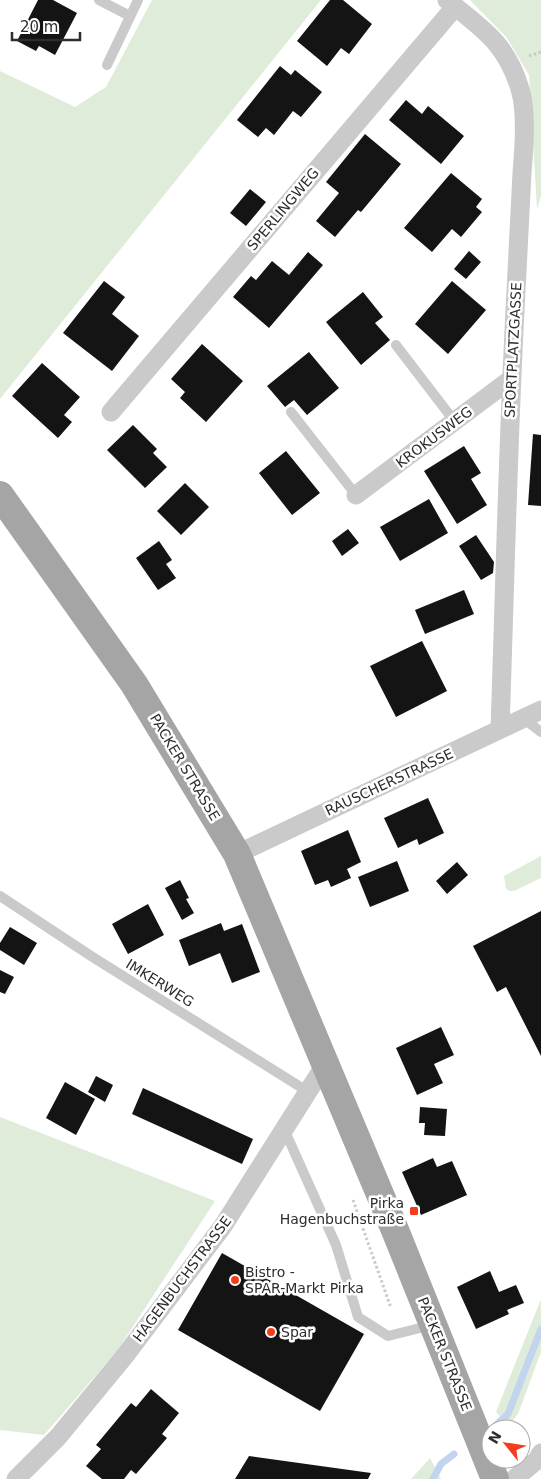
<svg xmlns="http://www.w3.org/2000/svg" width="541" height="1479" viewBox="0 0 541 1479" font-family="'DejaVu Sans',sans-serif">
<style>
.green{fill:#dfecd9}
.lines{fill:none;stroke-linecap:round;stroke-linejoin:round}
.stream{stroke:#c3d4ee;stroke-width:7}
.building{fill:#141414}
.path{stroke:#cacaca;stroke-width:3;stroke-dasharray:2.5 2.5;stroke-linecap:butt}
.lane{stroke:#cacaca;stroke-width:10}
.street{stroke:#cacaca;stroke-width:19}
.primary{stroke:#a5a5a5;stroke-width:28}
.poi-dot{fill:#f53d1e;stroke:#fff;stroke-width:2}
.labels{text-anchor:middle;stroke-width:5;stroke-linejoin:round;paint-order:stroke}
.street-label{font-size:14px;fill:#2d2d2d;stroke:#fff}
.poi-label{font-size:14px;fill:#2d2d2d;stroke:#fff;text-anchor:start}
</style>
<rect width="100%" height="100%" fill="#fff"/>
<!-- green -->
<path class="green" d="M152,0H321L0,399V71L75,107L106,87Z
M470,0H541V196L537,209L529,75L507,38Z
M541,856V878L514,891H509L506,888L504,876Z
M0,1117L215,1201L117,1351L44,1435L0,1430Z
M541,1299V1352L518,1414L508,1426L496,1412Z
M430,1458L441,1479H411Z"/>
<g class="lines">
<!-- stream -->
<path class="stream" d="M497,1424L508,1414L541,1329
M433,1479L441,1464L454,1454"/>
</g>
<!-- building -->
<path class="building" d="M38,0H53L77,13L55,55L39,46L36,51L17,41Z
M330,0H343L372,24L349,54L341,48L327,66L297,41Z
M280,66L291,75L295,70L322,92L301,117L293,111L274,135L266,128L258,137L237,120Z
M406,100L422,114L428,106L464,136L441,164L389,120Z
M365,134L401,164L361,212L358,210L335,237L316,221L339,193L326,182Z
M451,173L482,199L476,207L482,212L461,237L452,229L432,252L404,228Z
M250,189L266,202L246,226L230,213Z
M469,251L481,262L466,279L454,269Z
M308,252L323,265L269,328L233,297L251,276L256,280L272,261L289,275Z
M104,281L125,297L112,314L139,336L112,371L63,333Z
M452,281L486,310L448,354L415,324Z
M363,292L383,317L375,323L390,340L361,365L326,322Z
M202,344L243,381L206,422L180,398L185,392L171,379Z
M309,352L339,388L307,415L294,400L285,407L267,386Z
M42,363L80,397L64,415L72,422L58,438L12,396Z
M133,425L157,449L153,453L167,467L145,488L107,450Z
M533,434L541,435V506L528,505Z
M464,446L481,473L471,479L487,505L457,524L424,471Z
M286,451L320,493L292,515L259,473Z
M185,483L209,507L181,535L157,511Z
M429,499L448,533L400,561L380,527Z
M348,529L359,543L342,556L332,541Z
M476,535L494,562L493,573L481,580L459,546Z
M159,541L172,560L166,564L176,578L158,590L136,558Z
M464,590L474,614L425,634L415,610Z
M422,641L447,691L396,717L370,666Z
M428,798L444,833L419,845L417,839L398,848L384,818Z
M348,830L361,862L347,869L351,878L331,887L328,880L315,885L301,851Z
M397,861L409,891L370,907L358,877Z
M457,862L468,875L447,894L436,881Z
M180,880L189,898L186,899L194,913L182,920L165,888Z
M148,904L164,935L128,954L112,924Z
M541,911V1056L506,987L497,992L473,946Z
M221,923L224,931L242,924L260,972L232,983L220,953L189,966L179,940Z
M10,927L37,943L24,965L0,950V943Z
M0,970L14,977L5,994L0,992Z
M441,1027L454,1055L434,1064L443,1083L417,1095L396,1048Z
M96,1076L113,1085L105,1102L88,1092Z
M65,1082L95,1099L76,1135L46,1118Z
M143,1088L253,1139L242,1164L132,1114Z
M420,1107L447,1109L445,1136L424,1135L425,1123H419Z
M433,1158L437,1167L452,1161L467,1195L421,1215L402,1172Z
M222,1253L364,1334L320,1411L178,1330Z
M490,1271L499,1292L516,1285L524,1303L507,1310L509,1314L476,1329L457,1287Z
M151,1389L179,1413L162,1434L167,1438L136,1474L131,1470L124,1479H102L86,1466L101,1449L96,1445L131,1403L136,1407Z
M249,1456L371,1473L368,1479H235Z"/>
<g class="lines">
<!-- path -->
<path class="path" d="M529,56L541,52
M353,1200L391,1308"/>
<!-- lane -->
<path class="lane" d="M99,0L130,16
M107,65L138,0
M396,345L455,422
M291,412L356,495
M523,718L541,732
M0,896L91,956L307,1091
M284,1129L336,1245L358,1317L388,1336L432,1325"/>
<!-- street -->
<path class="street" d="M447,0C482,29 506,42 520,89C527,111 524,149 522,173C520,212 518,251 516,291C508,437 505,583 500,729
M111,412L455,7
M356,495L511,379
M237,854L541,710
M16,1479L58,1437L124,1357L223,1226L326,1063
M514,1479L537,1460L541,1453"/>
<!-- primary -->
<path class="primary" d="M0,495L134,684L237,854L395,1230L495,1479"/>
</g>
<!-- markers -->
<g class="poi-dot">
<rect x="409" y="1206" width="10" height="10" rx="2.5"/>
<circle cx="235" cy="1280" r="5"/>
<circle cx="271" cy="1332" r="5"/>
</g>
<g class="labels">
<!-- street labels -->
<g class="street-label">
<text transform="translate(283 209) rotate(-50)" y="5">SPERLINGWEG</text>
<text transform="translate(513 350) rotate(-87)" y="5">SPORTPLATZGASSE</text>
<text transform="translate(434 437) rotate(-37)" y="5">KROKUSWEG</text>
<text transform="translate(185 767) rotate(59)" y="5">PACKER STRASSE</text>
<text transform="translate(389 782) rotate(-25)" y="5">RAUSCHERSTRASSE</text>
<text transform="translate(160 983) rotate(32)" y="5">IMKERWEG</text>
<text transform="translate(182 1279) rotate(-53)" y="5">HAGENBUCHSTRASSE</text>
<text transform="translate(445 1354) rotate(68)" y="5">PACKER STRASSE</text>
</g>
<!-- poi labels -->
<g class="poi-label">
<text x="404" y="1208" text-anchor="end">Pirka<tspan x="404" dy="16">Hagenbuchstraße</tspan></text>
<text x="245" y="1277">Bistro -<tspan x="245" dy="16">SPAR-Markt Pirka</tspan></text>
<text x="281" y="1337">Spar</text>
</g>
</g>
<!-- north arrow -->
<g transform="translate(506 1444) rotate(300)"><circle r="24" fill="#ffffff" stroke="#ababab"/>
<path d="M0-4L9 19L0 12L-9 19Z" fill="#f53d1e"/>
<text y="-8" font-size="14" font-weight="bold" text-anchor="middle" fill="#2d2d2d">N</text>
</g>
<!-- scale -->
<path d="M12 32v8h68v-8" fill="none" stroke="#2d2d2d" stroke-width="2.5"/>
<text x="20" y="32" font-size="15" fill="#2d2d2d" stroke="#ffffff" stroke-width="4" paint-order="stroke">20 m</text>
</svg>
